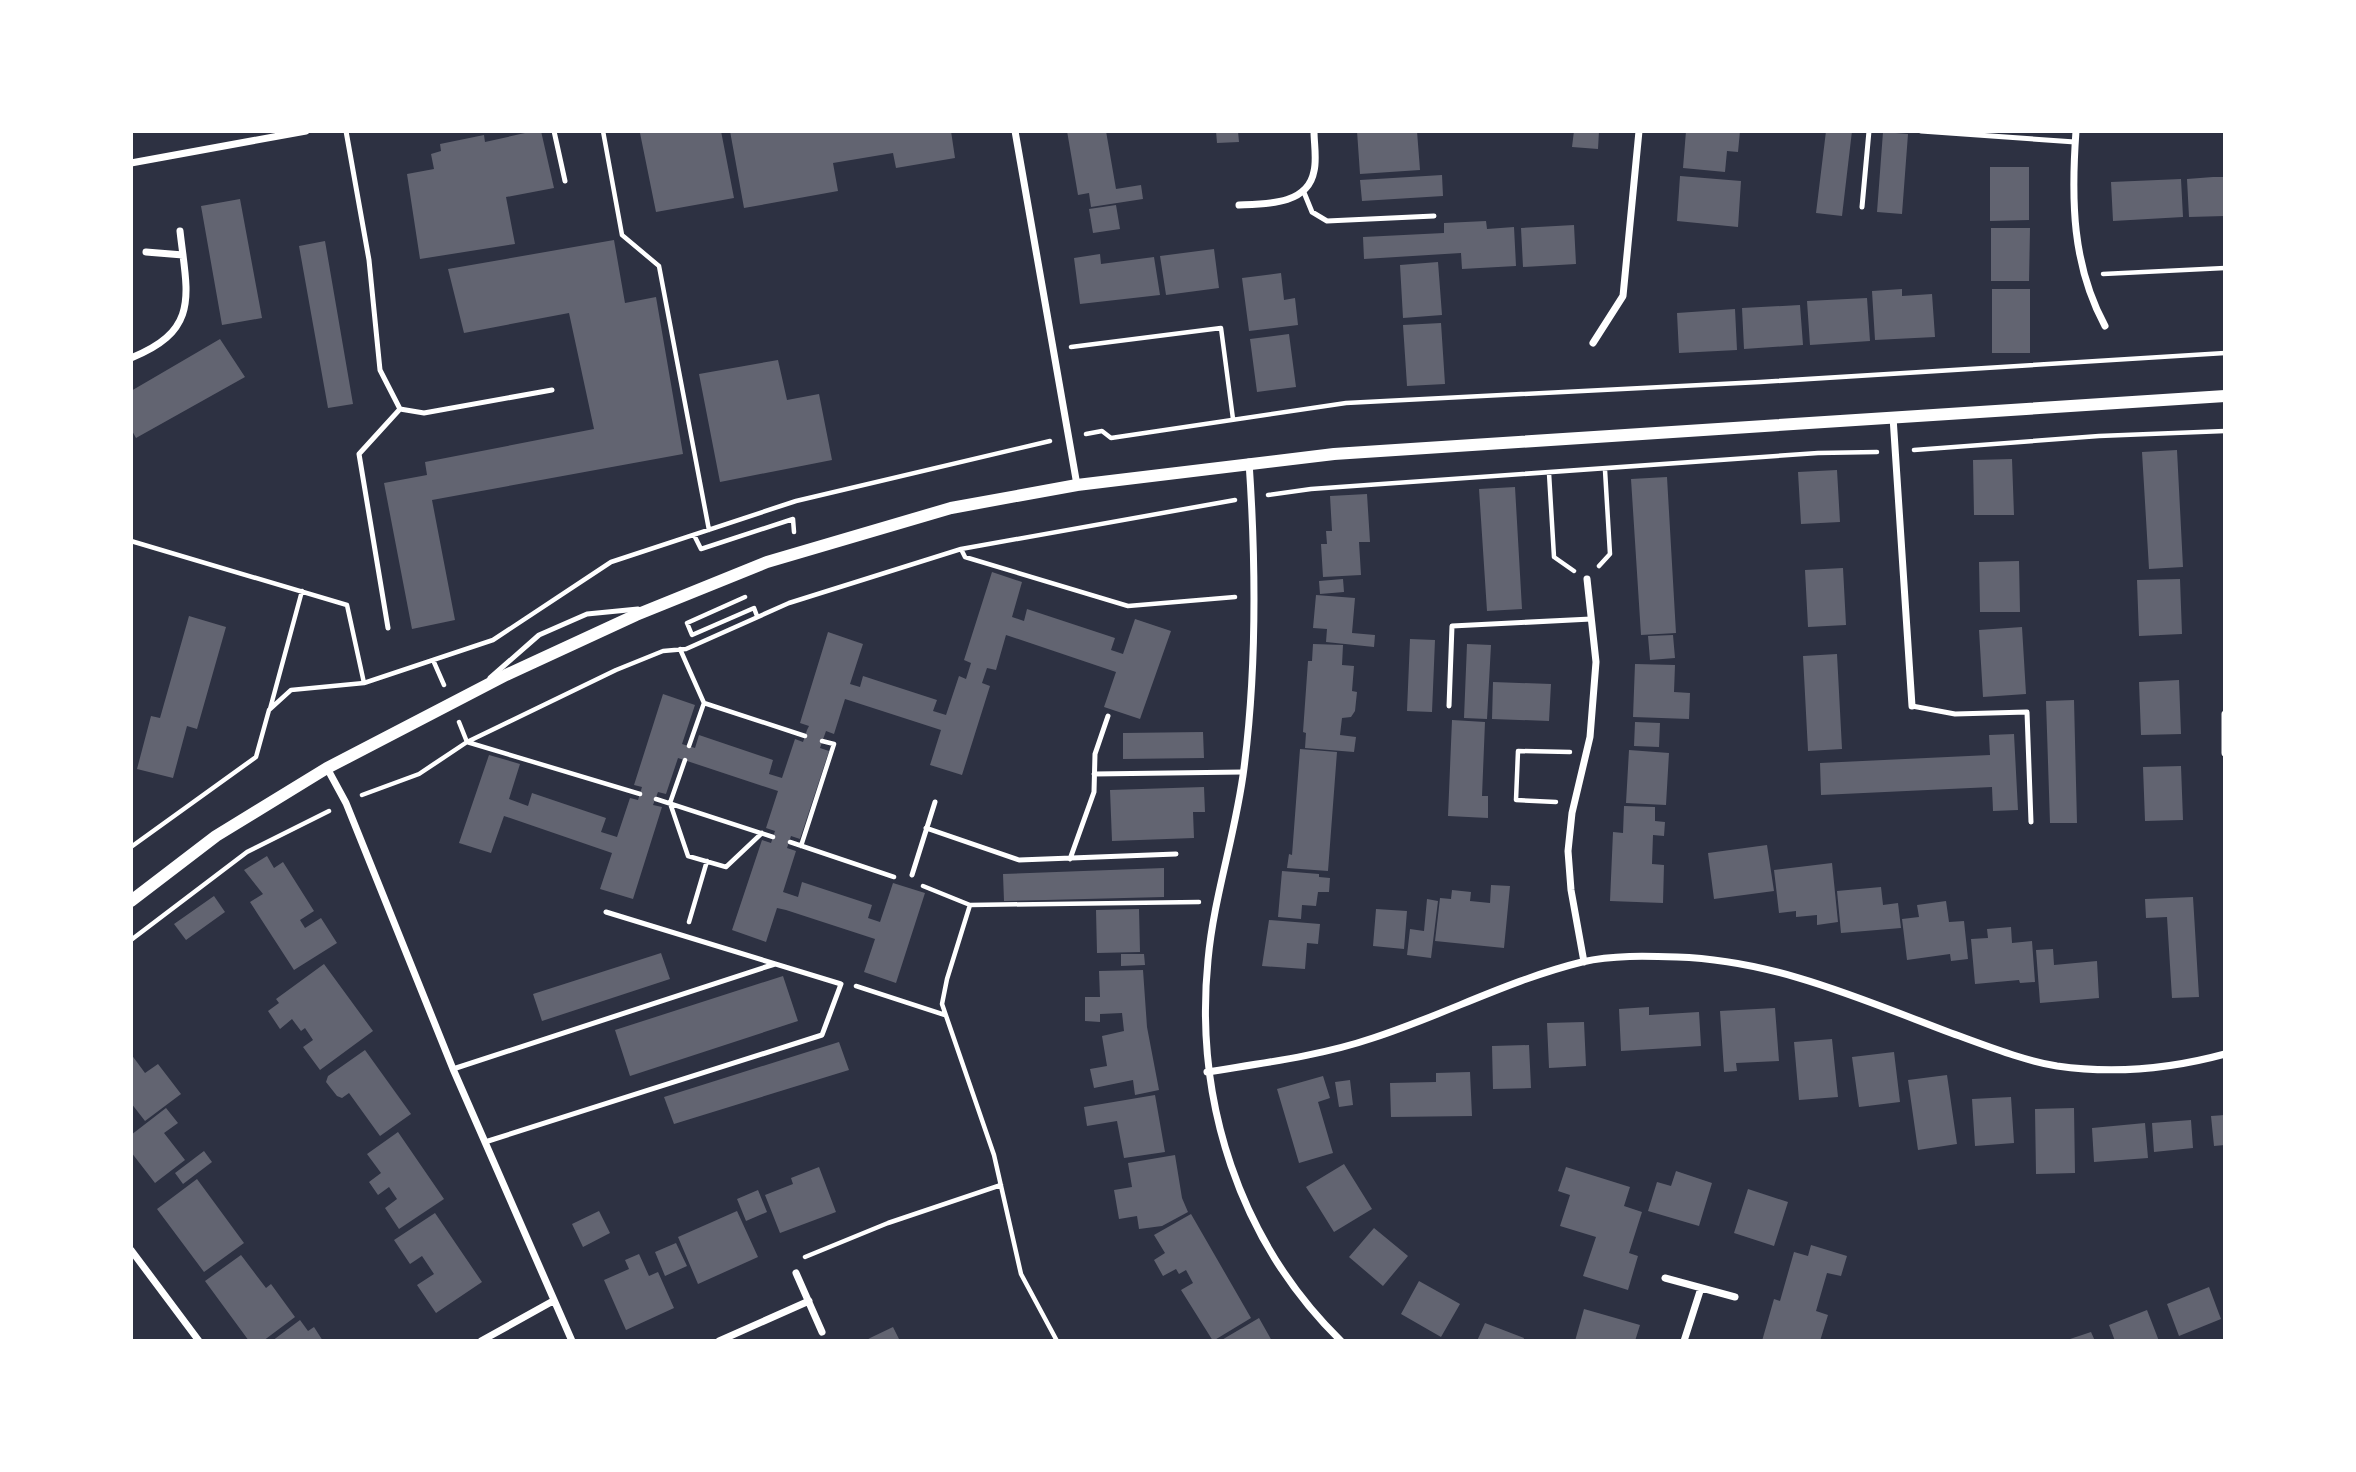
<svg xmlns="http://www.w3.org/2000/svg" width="2356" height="1472" viewBox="0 0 2356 1472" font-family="'Exo 2',sans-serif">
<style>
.building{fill:#626471}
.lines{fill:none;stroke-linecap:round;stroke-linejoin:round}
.path{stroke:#fff;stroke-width:4.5}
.service{stroke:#fff;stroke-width:5}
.minor{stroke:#fff;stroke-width:7}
.tertiary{stroke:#fff;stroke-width:12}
</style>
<rect width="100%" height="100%" fill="#2d3142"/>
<!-- building -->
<path class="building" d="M534,131H541L554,188L506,197L515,244L420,259L407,174L434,169L431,154L441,151L440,144L484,135L485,142Z
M652,131H721L734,198L656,212L640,133Z
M730,131H951L955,158L896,168L893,153L833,163L838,191L744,208Z
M1067,131H1106L1116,189L1141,185L1143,199L1091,207L1089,193L1078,195Z
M1216,131H1238L1239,142L1217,143Z
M1357,131H1417L1420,170L1360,174Z
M1574,131H1599L1598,149L1572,147Z
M1686,131H1740L1738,152L1727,151L1725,172L1683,168Z
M1826,131H1852L1842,216L1816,213Z
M1883,132L1908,134L1902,214L1877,212Z
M1990,167H2029V220L1990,221Z
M1442,175L1443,196L1362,201L1360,180Z
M1680,176L1741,181L1738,227L1677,221Z
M2213,177H2225V216L2189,217L2187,179Z
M2181,179L2183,217L2113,221L2111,182Z
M240,199L262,318L222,325L201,206Z
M1116,205L1120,229L1093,233L1089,209Z
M1486,221L1487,229L1514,227L1516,266L1462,269L1461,253L1364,259L1363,237L1444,233V223Z
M1574,225L1576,264L1523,267L1521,228Z
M1991,228H2030L2029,281H1991Z
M614,240L625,303L656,297L683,454L432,500L455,620L412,629L384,483L427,475L425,462L594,429L569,313L464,333L448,269Z
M325,241L353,404L328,408L299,246Z
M1214,249L1219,288L1166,295L1160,256Z
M1100,254L1101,264L1154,257L1160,295L1080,304L1074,258Z
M1438,262L1442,315L1403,318L1400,265Z
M1281,273L1284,300L1295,298L1298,325L1249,331L1242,278Z
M1902,289V296L1932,294L1935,337L1875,340L1872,291Z
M1992,289H2030V353H1992Z
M1867,298L1870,341L1810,345L1807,301Z
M1800,305L1803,345L1744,349L1742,308Z
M1735,309L1737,350L1679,353L1677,313Z
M1441,323L1445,384L1407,386L1403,325Z
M1289,334L1296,387L1257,392L1250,339Z
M220,339L245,377L136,438L131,429V391Z
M778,360L787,400L819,394L832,460L720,482L699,374Z
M2177,450L2183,567L2149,569L2142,452Z
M2012,459L2014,515H1974L1973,460Z
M1837,470L1840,522L1801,524L1798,472Z
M1667,477L1676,633L1641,635L1631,479Z
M1515,487L1522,609L1487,611L1479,489Z
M1367,494L1370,542H1359L1361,575L1323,577L1321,544H1327L1326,531H1332L1330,496Z
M2019,561L2020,612H1980L1979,562Z
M1843,568L1846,625L1808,627L1805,570Z
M992,572L1022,582L1012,617L1024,621L1027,609L1115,638L1111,650L1123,654L1135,619L1171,631L1140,719L1104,707L1116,672L1006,635L996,670L987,668L982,683L990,686L962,775L930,765L941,730L845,699L834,734L826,731L820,748L829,751L800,839L791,836L787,848L796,851L783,892L798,897L802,882L872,905L868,918L880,922L893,883L925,893L896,983L864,972L875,939L786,910L777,908L766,942L732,930L762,840L771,843L775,831L766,828L778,791L678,758L666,794L658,792L653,805L662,807L633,899L600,889L612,853L504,816L491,853L459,843L489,755L520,764L509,799L528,806L532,793L606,818L601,832L617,837L630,798L638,800L642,787L634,785L663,694L695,705L682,744L695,748L699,735L773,760L769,774L782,778L795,739L803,742L807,730L809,726L800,723L828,632L863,644L850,684L860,687L863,676L937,700L933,711L946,715L959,676L966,679L971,663L964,660Z
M1343,579L1344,592L1320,594L1319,581Z
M2180,579L2182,634L2139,636L2137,580Z
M1316,595L1355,598L1352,633L1375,635L1374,647L1326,642L1327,629L1313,628Z
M189,616L226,627L197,729L187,726L173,778L137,769L151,716L160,718Z
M2022,627L2026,694L1983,697L1979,630Z
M1673,635L1675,658L1650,660L1648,636Z
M1410,639L1435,640L1432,712L1407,711Z
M1313,644L1343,645L1342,665L1354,666L1352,691L1357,692L1355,711L1351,717L1342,718L1340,735L1356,737L1354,752L1305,748L1306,733L1303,732L1308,661H1312Z
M1467,644L1491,645L1487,719L1464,718Z
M1837,654L1842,749L1808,751L1803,656Z
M1635,664L1675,665L1674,692L1690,693L1689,719L1633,717Z
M2179,680L2181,734L2141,735L2139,682Z
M1493,682L1551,684L1549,721L1492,719Z
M2074,700L2077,823H2050L2046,701Z
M1452,720L1485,722L1482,796H1488V818L1448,816Z
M1635,722L1660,723L1659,747L1634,746Z
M1203,732L1204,758L1123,759V733Z
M2014,734L2018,810L1993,811L1992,787L1821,795L1820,763L1990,755L1989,735Z
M1300,749L1337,752L1328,871L1287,868L1289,854L1292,855Z
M1629,750L1669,753L1666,805L1626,803Z
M2181,766L2183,820L2145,821L2143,767Z
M1204,787L1205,812H1193L1194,838L1112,841L1110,790Z
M1624,806L1655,807V821L1665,822L1664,836L1653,835L1652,864L1664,865L1663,903L1610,901L1613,832L1623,833Z
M1767,845L1774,891L1714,899L1708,853Z
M267,856L274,868L283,862L314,911L300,920L305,928L321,918L337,943L294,970L250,902L263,894L244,870Z
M1832,863L1838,922L1817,925V915L1796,917V911L1779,913L1774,870Z
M1164,868V897L1004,901L1003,874Z
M1282,871L1319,874V877L1330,878L1329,892H1318L1316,906L1302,905L1301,919L1278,917Z
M1491,885L1510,886L1504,948L1435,941L1440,898L1451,899L1452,890L1471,892L1470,901L1490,903Z
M1881,887L1883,905L1898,903L1901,928L1841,933L1837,891Z
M214,896L225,912L186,940L174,924Z
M2193,897L2199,997L2172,998L2167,917L2146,918L2145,899Z
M1427,899L1438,901L1431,958L1407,955L1410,929L1424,931Z
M1946,901L1949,922L1964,921L1968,959L1951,961L1950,954L1907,960L1902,919L1919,917L1917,905Z
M1139,909L1140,952L1097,953L1096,910Z
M1376,909L1407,911L1404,949L1373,946Z
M1269,920L1320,924L1318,944L1307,943L1305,969L1262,966Z
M2011,927L2012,943L2032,941L2035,982L2020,983L2019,980L1975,984L1971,939L1988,938L1987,929Z
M2053,949L2054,965L2097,961L2099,998L2040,1003L2036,950Z
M661,953L670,979L542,1021L533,994Z
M1121,954H1144L1145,965L1121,966Z
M324,964L373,1031L320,1070L303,1047L313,1040L305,1028L301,1031L292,1019L280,1029L268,1011L279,1003L276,999Z
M1143,970L1147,1027L1159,1090L1135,1095L1133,1080L1094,1088L1090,1069L1107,1066L1102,1036L1124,1031L1122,1013L1100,1014V1022L1085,1021V997H1100L1099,971Z
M783,976L798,1021L630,1076L615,1030Z
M1649,1007V1015L1699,1012L1701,1046L1621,1051L1619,1009Z
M1775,1008L1779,1061L1736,1063L1737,1071L1724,1072L1720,1011Z
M1584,1022L1586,1066L1549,1068L1547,1023Z
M1832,1039L1838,1097L1799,1100L1794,1042Z
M839,1042L849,1070L674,1124L664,1097Z
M1529,1045L1531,1088L1493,1089L1492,1046Z
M365,1050L411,1114L380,1136L349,1093L342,1098L337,1096L326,1082L328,1076Z
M1894,1052L1900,1102L1859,1107L1852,1057Z
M131,1054L145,1073L158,1064L181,1094L145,1121L131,1103Z
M1470,1072L1472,1116L1391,1117L1390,1083L1436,1082V1073Z
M1947,1075L1957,1144L1918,1150L1908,1080Z
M1323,1076L1330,1098L1318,1102L1333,1153L1299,1163L1277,1089Z
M1350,1080L1353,1105L1339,1107L1335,1082Z
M1155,1095L1165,1152L1124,1158L1117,1121L1087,1126L1084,1107Z
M2011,1097L2014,1143L1975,1146L1972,1099Z
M166,1108L178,1123L164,1133L185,1160L155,1183L131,1152V1135Z
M2074,1108L2075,1173L2036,1174L2035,1109Z
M2225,1115V1145L2214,1146L2211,1116Z
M2191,1120L2193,1148L2154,1152L2152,1123Z
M2145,1123L2148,1158L2094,1162L2092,1128Z
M398,1132L444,1199L399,1229L385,1208L397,1199L389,1187L378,1195L369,1182L381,1173L367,1154Z
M204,1151L212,1162L183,1184L175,1173Z
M1175,1155L1182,1198L1188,1212L1162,1226L1139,1229L1137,1216L1119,1219L1114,1190L1132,1187L1128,1163Z
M1344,1164L1372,1209L1334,1232L1306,1187Z
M819,1167L836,1212L780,1233L765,1195L793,1184L791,1178Z
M1566,1167L1630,1187L1624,1206L1642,1212L1629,1253L1638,1256L1628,1290L1583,1276L1596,1237L1560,1226L1570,1195L1558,1191Z
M1676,1171L1712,1183L1699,1226L1648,1211L1657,1182L1671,1186Z
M197,1179L244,1243L204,1272L157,1209Z
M1748,1189L1788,1202L1774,1246L1734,1233Z
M758,1190L767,1212L746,1221L737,1199Z
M599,1211L610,1233L583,1247L572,1224Z
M737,1211L758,1257L698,1284L678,1237Z
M435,1213L482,1282L436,1313L417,1285L434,1274L422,1256L410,1264L394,1240Z
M1191,1214L1251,1318L1213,1341L1181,1290L1193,1283L1186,1270L1179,1274L1176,1269L1163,1276L1154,1260L1165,1253L1154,1235Z
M1374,1228L1408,1256L1383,1286L1349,1257Z
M676,1243L687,1266L665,1276L655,1252Z
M1811,1245L1847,1256L1841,1276L1827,1273L1816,1311L1828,1315L1820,1341H1762L1774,1299L1780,1301L1794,1252L1808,1256Z
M639,1254L649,1276L658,1272L674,1308L626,1330L604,1280L629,1269L625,1260Z
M241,1255L266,1288L271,1284L295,1317L263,1341H249L205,1281Z
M1419,1281L1460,1304L1441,1337L1401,1314Z
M2209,1287L2221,1319L2179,1336L2167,1304Z
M1584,1309L1640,1325L1635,1341H1575Z
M2147,1310L2159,1341H2115L2109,1325Z
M1259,1318L1272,1341H1220Z
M300,1320L308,1331L314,1327L323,1341H272Z
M1485,1323L1524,1338L1523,1341H1477Z
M893,1327L900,1341H865L870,1338Z
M2091,1332L2095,1341H2067V1340Z"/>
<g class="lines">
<!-- path -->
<path class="path" d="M603,131L622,235L659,266L709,530
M2103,274L2225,268
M1071,347L1221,328L1233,419
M1086,434L1102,431L1111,438L1346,403L1760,382L2225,353
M1914,450L2099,436L2225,431
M1549,473L1554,557L1574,571
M1268,495L1311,489L1818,453L1877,452
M694,535L701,549L793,519L794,532
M131,541L347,605L364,683L493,640L611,562L796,501L1050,441
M961,549L965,557L1128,606L1235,597
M1599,566L1610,554L1605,470
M745,597L687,623L692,635L754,608L757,616
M680,649L704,703
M433,660L444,685
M270,709L302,591
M459,722L467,742L640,794
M689,746L704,703L805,736
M685,760L670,803L688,856L726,867L762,833
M362,795L419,774L467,742L616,670L663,651L686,649L789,603L961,549L1235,500
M656,799L773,837
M1556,802L1516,800L1518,751L1570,752
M790,842L894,877
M801,846L834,744L822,741
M131,847L256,757L269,710L291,690L364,683
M923,886L970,905
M689,922L707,861
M131,940L247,852L329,811
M856,986L945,1015
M805,1257L888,1223L1001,1185
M1057,1341L1021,1274L994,1155L942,1004L947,979L970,905L1199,902"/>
<!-- service -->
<path class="service" d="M346,131L369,260L380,370L400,409L424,413L552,390
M554,131L565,181
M1921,131L2075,142
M1303,190L1312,212L1327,221L1434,216
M1862,207L1869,131
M388,628L359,454L400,409
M490,678L539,635L587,614L638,609
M1449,706L1452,626L1591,619
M1912,706L1955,714L2027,712L2031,822
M1094,774L1243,772
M926,828L1019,860L1176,854
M1070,859L1094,792L1095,754L1108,716
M912,875L935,802
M453,1069L775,964
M485,1142L822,1035L841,984L606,912"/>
<!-- minor -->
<path class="minor" d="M1015,131L1077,485
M2076,131C2071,200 2072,265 2105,326
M131,163L306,131
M1239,205C1266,204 1308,205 1314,171C1317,159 1314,144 1314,131
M146,252L183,255
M1593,343L1623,296L1639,131
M131,358C201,330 187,294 180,231
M1893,417L1912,706
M1249,462C1256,563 1257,667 1244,768C1236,833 1214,895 1208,960C1194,1100 1239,1241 1341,1341
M2225,714V753
M327,768L346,803L453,1069L572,1341
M1584,962L1571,890L1568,851L1572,813L1590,737L1596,662L1587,579
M1207,1072C1262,1063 1320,1056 1373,1038C1444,1015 1509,980 1582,962C1613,955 1646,956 1677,957C1774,960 1861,999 1951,1033C1985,1045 2021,1060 2057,1066C2113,1074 2170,1069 2225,1054
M131,1250L199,1341
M796,1273L822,1332
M1665,1278L1735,1297
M481,1341L553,1301
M719,1341L809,1301
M1684,1341L1701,1288"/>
<!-- tertiary -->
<path class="tertiary" d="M131,901L216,836L327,768L506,675L636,615L767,562L951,508L1077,485L1334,454L2225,396"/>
</g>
<!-- border -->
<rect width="2356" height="1472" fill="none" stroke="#ffffff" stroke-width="266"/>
</svg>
